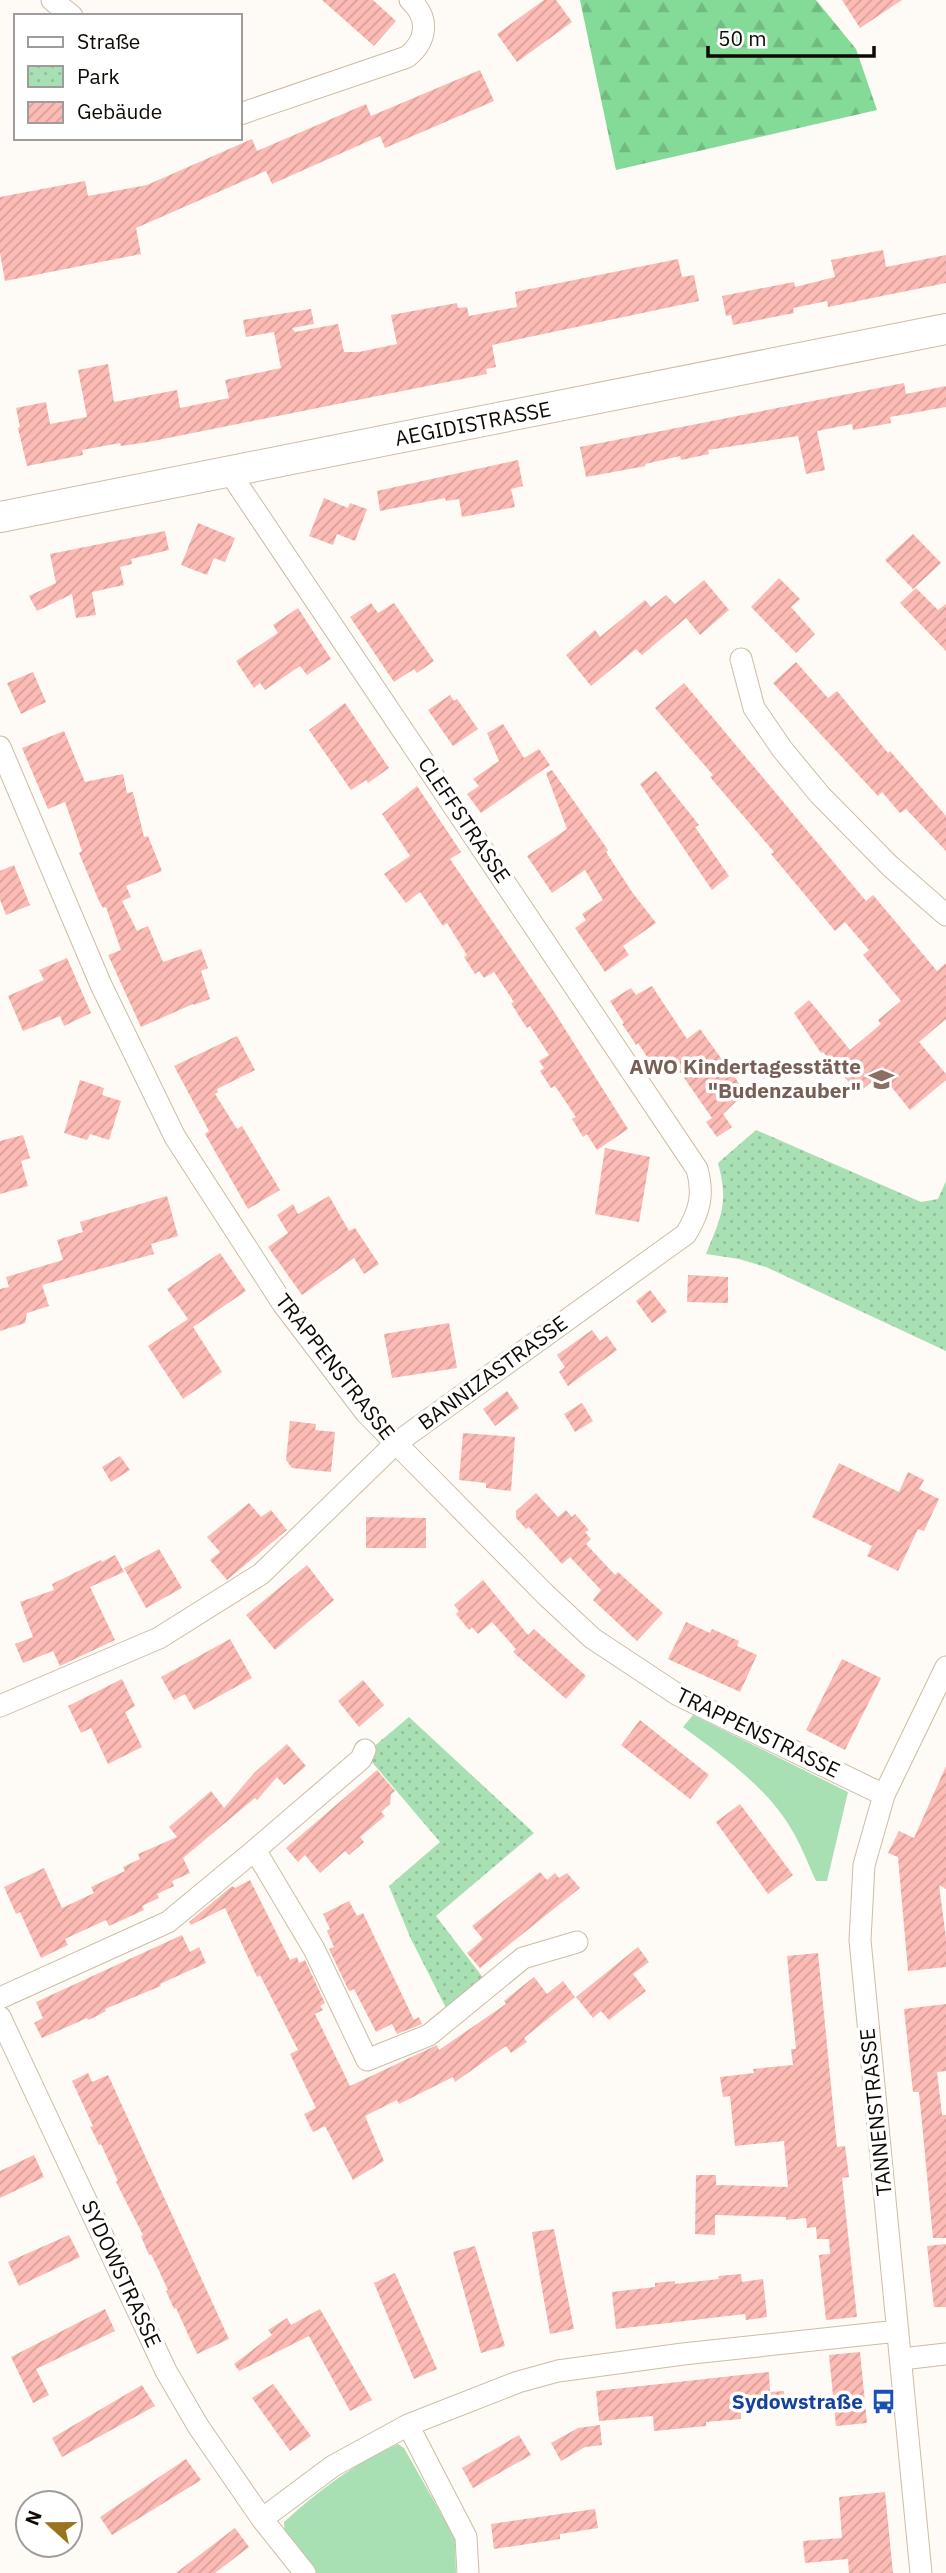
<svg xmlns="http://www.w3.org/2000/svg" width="946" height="2573" viewBox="0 0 946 2573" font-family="'IBM Plex Sans',sans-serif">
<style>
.grass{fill:#a9e0b3}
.forest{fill:url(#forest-firs)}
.park{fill:url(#park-dots)}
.building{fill:url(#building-hatch)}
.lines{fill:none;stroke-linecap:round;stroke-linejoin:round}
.street-casing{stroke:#cdbda4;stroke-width:23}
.secondary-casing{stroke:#cdbda4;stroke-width:32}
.street{stroke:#fff;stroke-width:21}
.secondary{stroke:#fff;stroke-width:30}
.labels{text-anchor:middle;stroke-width:7;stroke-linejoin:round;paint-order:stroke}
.street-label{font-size:21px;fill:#100a04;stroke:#fff}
.education-label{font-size:21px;font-weight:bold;fill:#785e54;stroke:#fff;text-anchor:end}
.transit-label{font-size:21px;font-weight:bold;fill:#164399;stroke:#fff;text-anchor:end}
</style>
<defs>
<pattern id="forest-firs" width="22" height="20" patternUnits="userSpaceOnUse" patternTransform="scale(1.75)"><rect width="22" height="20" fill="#84da97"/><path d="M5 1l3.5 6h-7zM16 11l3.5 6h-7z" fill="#71ba80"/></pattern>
<pattern id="park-dots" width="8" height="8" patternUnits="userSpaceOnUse" patternTransform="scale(1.75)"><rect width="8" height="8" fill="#a9e0b3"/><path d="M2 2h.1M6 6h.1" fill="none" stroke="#90bf98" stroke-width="1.8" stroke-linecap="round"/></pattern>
<pattern id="building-hatch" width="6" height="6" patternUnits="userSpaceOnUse" patternTransform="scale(1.75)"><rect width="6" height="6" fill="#fcbbb4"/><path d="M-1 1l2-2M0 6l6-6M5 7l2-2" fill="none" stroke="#d79f99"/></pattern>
</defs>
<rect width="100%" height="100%" fill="#fefaf5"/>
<!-- grass -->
<path class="grass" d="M693,1715L848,1792L827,1881H816C807,1861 799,1840 787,1822C762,1784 720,1754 683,1727Z
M398,2444L404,2448L455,2538L456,2573H315L285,2535L284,2522C317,2492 356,2462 398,2444Z"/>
<!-- forest -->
<path class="forest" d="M580,0H816L856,49L877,110L616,170Z"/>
<!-- park -->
<path class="park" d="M756,1130L921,1202L938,1199L946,1181V1351L766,1267L739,1259L706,1254C721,1217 729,1203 718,1163Z
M409,1717L534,1833L436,1916L484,1979L447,2010L410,1937L389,1886L440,1842L365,1754Z"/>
<!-- building -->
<path class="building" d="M322,0H373L396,21L374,46Z
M544,0H556L572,22L517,62L497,34Z
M842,0H902L860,28Z
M480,70L494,101L385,148L380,136L272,184L266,171L136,228L141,254L5,281L0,253V197L85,181L88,196L147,185L252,139L257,151L366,104L371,116Z
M883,250L886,267L946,255V283L828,307L827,301L793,308L794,313L733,325L731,315L726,316L722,296L794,282L795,287L835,277L831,260Z
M678,259L682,277L694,275L699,301L492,345L496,367L486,369L487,374L148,442L121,446L120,443L82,450L83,455L27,466L18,428L20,427L16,408L46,402L50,424L87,417L78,370L108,364L114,402L177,390L180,408L229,398L225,380L281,368L274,332L246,337L243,320L311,309L314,324L292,328L295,332L338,324L344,352H359L397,344L391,315L457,303L458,308L467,307L469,316L517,307L515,292Z
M904,383L906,394L946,386V407L890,417L891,423L853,430L852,424L817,431L825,470L806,474L798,436L708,450L709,454L681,460L680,456L645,464L646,466L586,477L580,447Z
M518,460L523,486L511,489L515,507L462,517L459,499L446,501L445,498L380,511L377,491Z
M324,498L348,508L350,503L367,509L355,541L337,534L333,545L309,536Z
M198,523L235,538L225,562L214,558L207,575L181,565Z
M165,531L169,550L131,559L132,564L120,567L124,585L92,592L96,615L76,618L72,594L37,611L29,596L56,583L50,554Z
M913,534L941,563L913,589L885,560Z
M779,578L800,599L791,607L815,634L796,653L751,607Z
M704,580L729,610L700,635L686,618L642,655L636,649L591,686L566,655L595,630L600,637L645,600L651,607L666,595L675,604Z
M916,588L938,610L946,604V651L900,603Z
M371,603L378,613L394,603L434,661L417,673L414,669L394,682L350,617Z
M298,608L331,659L307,675L300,666L265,690L260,683L254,688L236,661L278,633L273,625Z
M796,662L828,698L837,691L888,753L890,751L946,816V851L906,809L900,813L882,792L878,796L773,683Z
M33,672L46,702L21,714L7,683Z
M684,683L866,901L873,895L937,971L946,963V1019L919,1042L946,1074V1080L910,1110L881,1074L858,1093L823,1052L821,1053L794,1013L809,1000L850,1050L881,1024L878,1020L901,1001L863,955L869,950L845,922L835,931L771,854L774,852L710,777L713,775L655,708Z
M450,695L454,701L457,699L478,729L453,746L428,710Z
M345,703L389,768L368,783L366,780L351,790L309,730Z
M503,724L524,758L539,749L550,765L481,813L467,794L479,786L473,779L499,761L487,733Z
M64,731L85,782L123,774L127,793L133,792L144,837L148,836L162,871L126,886L131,897L122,901L137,931L148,926L163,962L201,949L208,968L201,971L210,999L194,1005L193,1004L141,1027L108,955L121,950L106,907L103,908L99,901L79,853L82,851L65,802L48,809L22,748Z
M552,770L608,850L606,852L632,892L656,923L623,946L629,955L605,972L575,928L586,920L582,914L603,900L585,870L552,893L527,856L567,829L546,773Z
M656,771L699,825L695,827L729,876L712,890L640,784Z
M417,786L461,852L450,859L553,1010L628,1129L597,1150L587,1134L583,1137L572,1119L576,1117L555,1086L551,1088L540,1071L544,1068L539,1061L549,1055L530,1026L527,1028L519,1016L511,1003L514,1002L494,972L484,978L479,971L475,974L464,957L467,955L447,923L443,926L420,892L406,903L384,874L410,856L382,814Z
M14,865L30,905L6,915L0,900V871Z
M67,958L91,1013L64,1026L60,1016L23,1031L8,996L44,980L39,970Z
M652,986L687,1039L700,1029L741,1086L737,1089L742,1096L723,1114L732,1127L717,1137L706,1122L712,1118L680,1072L676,1075L664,1058L653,1066L638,1043L636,1045L629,1034L622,1024L624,1023L610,1001L631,988L636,995Z
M237,1036L255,1070L217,1089L218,1092L215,1094L237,1129L242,1126L280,1190L248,1209L205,1134L209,1131L174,1066Z
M80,1080L104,1088L102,1095L121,1101L109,1140L90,1134L87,1140L64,1133Z
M23,1135L30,1158L21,1161L28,1186L0,1194V1141Z
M605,1148L650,1157L639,1222L595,1214Z
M167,1196L178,1236L151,1244L154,1254L42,1285L49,1306L27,1313L25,1323L0,1331V1289L9,1287L6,1277L63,1260L57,1240L83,1232L80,1222Z
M329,1196L349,1231L355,1228L379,1264L364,1274L354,1258L302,1295L268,1247L288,1233L277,1215L293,1204L298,1214Z
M220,1253L246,1291L193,1327L222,1372L183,1399L148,1346L188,1319L167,1289Z
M688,1275L728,1277V1303L687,1302Z
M650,1290L667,1312L652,1323L636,1301Z
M449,1323L457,1368L392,1378L384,1334Z
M592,1330L600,1341L607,1336L617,1350L568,1386L559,1372L565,1367L557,1355Z
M507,1391L519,1408L495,1426L483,1409Z
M582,1403L593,1421L575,1432L564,1414Z
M290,1421L316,1424L315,1430L335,1432L331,1472L292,1468L286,1460Z
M463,1433L515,1437L511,1491L486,1488V1483L459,1480Z
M120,1456L130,1470L111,1482L102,1467Z
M839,1463L899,1492L908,1472L924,1480L919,1489L939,1499L924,1531L918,1529L898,1571L867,1556L872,1546L812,1517Z
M536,1493L558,1517L566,1510L572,1517L575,1514L589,1530L585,1532L591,1539L586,1544L615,1575L618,1572L663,1613L637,1641L593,1600L601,1590L570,1557L562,1564L529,1527L526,1529L516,1518V1511Z
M249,1503L261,1517L271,1510L287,1530L227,1580L210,1560L220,1552L207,1537Z
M366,1517L426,1518V1548H366Z
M159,1549L182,1588L146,1608L124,1568Z
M115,1555L124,1572L90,1587L115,1640L60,1666L53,1651L23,1663L15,1644L33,1637L20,1602L54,1590L52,1584L101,1560L102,1562Z
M307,1565L334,1600L275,1650L246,1615Z
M483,1580L528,1635L534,1629L586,1676L566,1699L513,1652L516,1649L492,1622L478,1634L472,1627L469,1630L456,1614L459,1611L454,1605Z
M686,1622L710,1633L712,1629L739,1641L737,1646L757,1655L740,1692L668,1659Z
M230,1639L252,1678L194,1710L185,1694L174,1700L161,1677Z
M842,1659L881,1678L845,1750L806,1730Z
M122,1679L135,1706L125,1712L142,1747L108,1764L91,1728L81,1733L68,1706Z
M363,1680L384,1705L359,1727L338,1701Z
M640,1720L709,1775L690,1799L621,1745Z
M287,1744L306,1766L284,1785L277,1777L257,1800L255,1798L183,1858L190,1873L172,1881L174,1886L157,1894L159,1898L142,1906L144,1910L109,1926L106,1920L65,1939L68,1945L41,1958L20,1912L16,1914L4,1887L44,1868L62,1908L94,1893L91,1887L125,1871L123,1867L140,1859L138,1854L177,1837L169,1827L211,1791L224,1808L255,1772Z
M946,1766V1889L939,1885L946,1938V1967L908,1971L898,1857L888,1853L899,1831L914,1838Z
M377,1770L395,1791L391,1794L390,1804L381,1812L385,1816L360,1837L364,1842L349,1855L345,1851L320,1873L305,1855L298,1862L286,1848Z
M740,1804L793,1875L768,1894L716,1822Z
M540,1872L547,1880L555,1873L559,1878L567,1873L580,1888L480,1968L467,1953L483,1939L472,1926Z
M250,1880L290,1960L297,1957L299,1963L305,1960L325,2003L320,2006L323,2010L315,2014L350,2086L437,2045L439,2050L506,2004L504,2001L534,1977L547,1994L563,1981L575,1997L524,2038L527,2042L511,2053L506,2046L455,2082L453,2077L399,2104L397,2100L365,2116L384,2161L353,2180L325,2126L313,2132L304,2114L316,2108L290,2054L298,2050L260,1975L257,1977L225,1908L191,1925L189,1922L232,1886L235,1888Z
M349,1901L357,1916L363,1913L414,2020L419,2017L422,2024L397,2034L392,2024L376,2032L354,1989L349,1991L329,1949L334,1947L327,1931L330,1929L323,1914Z
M182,1935L190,1952L199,1947L206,1963L160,1984L161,1986L105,2009L106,2011L97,2016L88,2020L87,2018L42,2038L34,2023L43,2018L36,2002Z
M638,1947L649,1962L633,1974L646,1991L609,2020L601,2011L593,2018L576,1997Z
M818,1953L837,2147L845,2146L849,2177L842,2178L857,2317L826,2320L819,2255L830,2254L829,2239H817L816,2227L807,2228L806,2218L786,2220V2217L715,2215V2235L695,2234L696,2175H716V2185L788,2187L784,2141L735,2146L730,2096L723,2097L720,2077L754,2073L753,2069L793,2065L791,2049H796L787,1956Z
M946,2004V2071L937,2072L942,2115H946V2238H933L919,2092H913L904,2009Z
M88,2073L92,2082L108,2075L229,2339L197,2354L176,2308L174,2309L166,2291L168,2290L151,2254L149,2255L145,2246L141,2236L143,2235L116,2182L118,2181L101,2144L99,2145L95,2136L90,2127L93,2126L72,2081Z
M34,2155L44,2177L0,2198V2171Z
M554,2229L574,2329L550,2334L532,2232Z
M69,2235L80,2257L19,2286L8,2262Z
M946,2244V2307H934L927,2246Z
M475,2246L505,2346L481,2353L453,2252Z
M395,2273L437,2369L414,2379L374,2283Z
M741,2274L742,2282L763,2279L767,2317L746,2320L745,2314L616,2329L612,2292L655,2287V2283L675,2281V2284L719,2279L718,2276Z
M105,2309L115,2331L36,2369L49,2395L33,2403L11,2357Z
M320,2309L372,2400L350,2411L309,2336L239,2371L234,2364L272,2335L268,2330L287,2318L291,2325Z
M860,2352L867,2423L836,2426L829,2355Z
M769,2372L770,2392L784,2391L786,2409L741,2412V2419L706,2422V2426L654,2431L653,2416L599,2421L596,2391Z
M273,2384L311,2436L290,2451L252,2398Z
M142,2385L155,2406L62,2457L52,2438Z
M600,2425L602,2445L585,2447L561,2461L551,2443L578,2428Z
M519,2435L531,2455L473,2488L462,2468Z
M186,2459L201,2480L112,2535L100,2517Z
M885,2492L893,2573H849L848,2559L805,2563L803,2541L842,2538L839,2497Z
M595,2509L598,2528L560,2534V2539L494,2549L491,2524Z
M235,2528L249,2547L215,2573H176Z"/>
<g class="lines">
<defs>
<path id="street" d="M52,0L72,16
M240,114L407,57C427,41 430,18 410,0
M741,659L754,708L782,749L820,795L890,866L946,915
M0,747L101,985L175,1137L283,1304L366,1413L546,1595L592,1638L678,1695L884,1795
M0,1706L159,1638L261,1574L395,1444L686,1234C700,1211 704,1194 697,1169L230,473
M255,1850L361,1759L365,1750
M0,1998L168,1922L255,1850L314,1949L367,2060L429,2035L523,1958L577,1942
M0,2017L166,2371L198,2426L262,2519L333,2466L408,2425L518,2382L558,2371L683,2354L898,2331
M902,2359L946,2354
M408,2425L466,2537L468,2573
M262,2519L305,2573
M921,2573L860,1940L864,1865L884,1795L946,1667"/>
<path id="secondary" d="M0,517L946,329"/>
</defs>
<!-- street casing -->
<use href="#street" class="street-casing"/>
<!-- secondary casing -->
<use href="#secondary" class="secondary-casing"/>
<!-- street -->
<use href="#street" class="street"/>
<!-- secondary -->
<use href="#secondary" class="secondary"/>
</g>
<!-- icons -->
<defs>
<symbol id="school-bare" viewBox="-9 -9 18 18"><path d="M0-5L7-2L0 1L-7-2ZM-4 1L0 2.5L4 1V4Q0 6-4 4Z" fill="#8d6e63" stroke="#fff" stroke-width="2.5" paint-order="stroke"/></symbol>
<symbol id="bus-bare" viewBox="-9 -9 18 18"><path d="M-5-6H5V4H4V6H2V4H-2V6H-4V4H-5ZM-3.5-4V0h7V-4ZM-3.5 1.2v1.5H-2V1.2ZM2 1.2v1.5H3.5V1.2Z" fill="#1a4fb4" stroke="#fff" stroke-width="2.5" paint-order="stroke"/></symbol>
</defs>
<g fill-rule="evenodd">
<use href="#school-bare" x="864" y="1062" width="35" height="35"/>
<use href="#bus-bare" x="866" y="2384" width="35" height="35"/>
</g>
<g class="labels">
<!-- street labels -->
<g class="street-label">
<text transform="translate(473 424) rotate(-11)" y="7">AEGIDISTRASSE</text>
<text transform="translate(464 820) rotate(56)" y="7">CLEFFSTRASSE</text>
<text transform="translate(335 1367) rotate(52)" y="7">TRAPPENSTRASSE</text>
<text transform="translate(493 1373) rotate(-36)" y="7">BANNIZASTRASSE</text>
<text transform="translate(758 1733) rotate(26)" y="7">TRAPPENSTRASSE</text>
<text transform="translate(876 2112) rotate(-96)" y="7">TANNENSTRASSE</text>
<text transform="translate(121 2274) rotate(65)" y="7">SYDOWSTRASSE</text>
</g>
<!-- education labels -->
<g class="education-label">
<text x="861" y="1074">AWO Kindertagesstätte<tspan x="861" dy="24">"Budenzauber"</tspan></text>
</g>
<!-- transit labels -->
<g class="transit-label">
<text x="863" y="2409">Sydowstraße</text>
</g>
</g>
<!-- legend -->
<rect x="14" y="14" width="228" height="126" fill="#ffffff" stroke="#9f9d9b" stroke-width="2"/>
<rect x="28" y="37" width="35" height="10" fill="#ffffff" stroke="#9f9d9b" stroke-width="2"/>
<text x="77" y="49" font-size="21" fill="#100a04">Straße</text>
<rect x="28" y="66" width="35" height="21" fill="url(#park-dots)" stroke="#9f9d9b" stroke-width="2"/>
<text x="77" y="84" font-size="21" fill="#100a04">Park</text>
<rect x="28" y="102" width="35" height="21" fill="url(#building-hatch)" stroke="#9f9d9b" stroke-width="2"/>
<text x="77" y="119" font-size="21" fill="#100a04">Gebäude</text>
<!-- north arrow -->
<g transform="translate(49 2524) rotate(291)"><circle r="33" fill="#ffffff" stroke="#9f9d9b" stroke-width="2"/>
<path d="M0-5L12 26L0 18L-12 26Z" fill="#99741f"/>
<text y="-10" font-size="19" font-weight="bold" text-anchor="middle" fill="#100a04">N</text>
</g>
<!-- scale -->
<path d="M708 46v10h166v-10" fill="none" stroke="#100a04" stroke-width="3.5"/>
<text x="718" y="46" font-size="21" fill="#100a04" stroke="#ffffff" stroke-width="5" paint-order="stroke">50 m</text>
</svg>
